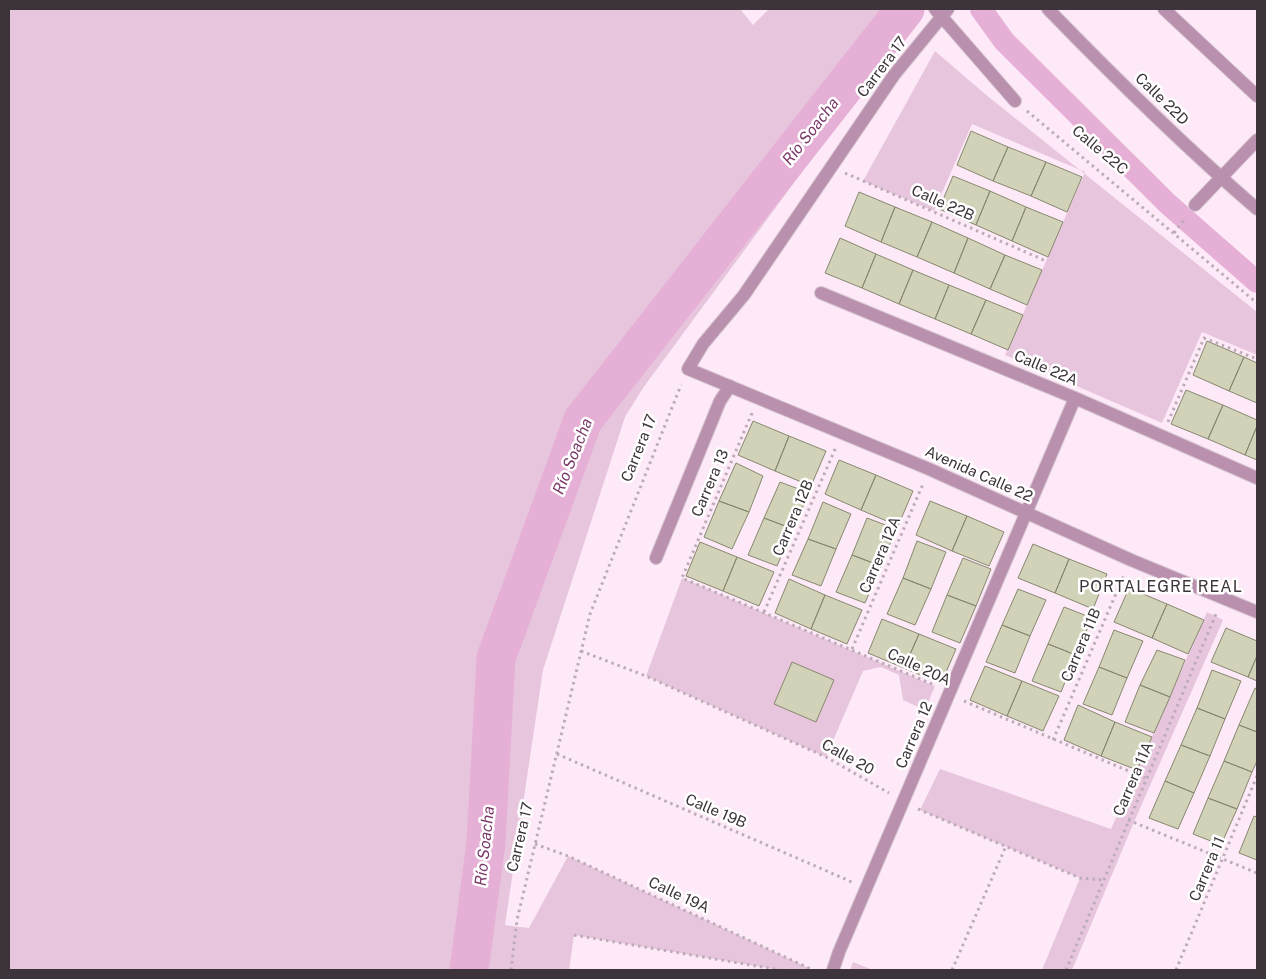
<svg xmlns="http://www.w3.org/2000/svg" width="1266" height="979" viewBox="0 0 1266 979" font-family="'Public Sans',sans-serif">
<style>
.green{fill:#e7c6dd}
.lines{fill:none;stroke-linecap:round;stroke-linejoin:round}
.canal{stroke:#e6b0d6;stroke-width:22}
.river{stroke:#e6b0d6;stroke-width:39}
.building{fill:#d1d2b7;stroke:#87886f}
.minor-casing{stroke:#d7c5d1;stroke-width:14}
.path{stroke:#bdacb8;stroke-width:3;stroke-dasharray:2.5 4;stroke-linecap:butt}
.minor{stroke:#b990ad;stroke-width:12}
.labels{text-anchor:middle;stroke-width:5;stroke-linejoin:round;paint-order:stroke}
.street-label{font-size:15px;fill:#3d333a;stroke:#fff}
.water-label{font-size:16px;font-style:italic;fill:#7a396a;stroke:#fff}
.neighbourhood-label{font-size:16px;letter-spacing:1px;fill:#3d333a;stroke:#fff}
</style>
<rect width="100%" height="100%" fill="#fde9f7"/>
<!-- green -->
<path class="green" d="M9,9H740L753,25L769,9H922L643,388L625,417L543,670L505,925L529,928L568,856L813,970H780L574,935L569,970H9Z
M935,51L985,94L1257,312V355L1202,332L1162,423L1005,355L1085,172L972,124L934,211L863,181Z
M682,578L935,686L925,710L903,700L899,675L881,667L863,671L826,757L646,676Z
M1207,612L1223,620L1134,822L1072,970H1042L1080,878L920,810L940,769L1111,829Z
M853,962L873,970H850Z"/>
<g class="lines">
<!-- canal -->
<path class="canal" d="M981,9L1004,41L1168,204L1257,282"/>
<!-- river -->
<path class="river" d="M469,970L486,843L496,658L583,420L905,9"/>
</g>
<!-- building -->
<path class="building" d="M971,131L1008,147L993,181L957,165Z
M1008,147L1046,162L1031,196L993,181Z
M1046,162L1082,177L1067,212L1031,196Z
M953,176L990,191L976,225L939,209Z
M990,191L1026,207L1012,241L976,225Z
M859,192L895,207L881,242L845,226Z
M895,207L932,222L917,257L881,242Z
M1026,207L1063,222L1048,257L1012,241Z
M932,222L968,238L954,273L917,257Z
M840,238L876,254L862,288L825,273Z
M968,238L1005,255L990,289L954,273Z
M876,254L913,270L899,304L862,288Z
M1005,255L1042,270L1027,305L990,289Z
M913,270L949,285L935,319L899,304Z
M949,285L986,300L971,334L935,319Z
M986,300L1023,315L1008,350L971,334Z
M1207,341L1244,357L1229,391L1193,375Z
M1244,357L1257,363V403L1229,391Z
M1186,390L1223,405L1208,439L1171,424Z
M1223,405L1257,420V426L1245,455L1208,439Z
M753,421L789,436L775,471L738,455Z
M1257,426V460L1245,455Z
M789,436L826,451L811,486L775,471Z
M839,460L876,475L861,510L825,494Z
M736,463L763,476L749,512L719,501Z
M876,475L913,491L898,526L861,510Z
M780,482L809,493L793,529L764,518Z
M719,501L749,512L732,549L704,537Z
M930,501L967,516L952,551L916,535Z
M823,502L851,514L836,549L808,539Z
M967,516L1004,532L989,566L952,551Z
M764,518L793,529L777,566L748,555Z
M867,518L896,529L881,566L852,555Z
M808,539L836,549L821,586L792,575Z
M917,541L946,552L931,589L903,578Z
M700,542L737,557L723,591L686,576Z
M1033,544L1069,559L1055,593L1018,578Z
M852,555L881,566L865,603L836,592Z
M737,557L774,572L759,606L723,591Z
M963,558L991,569L976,606L947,595Z
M1069,559L1107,574L1093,609L1055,593Z
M903,578L931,589L915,625L887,614Z
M789,579L825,595L811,629L775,613Z
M1129,588L1167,604L1152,638L1114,622Z
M1018,589L1046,600L1030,636L1002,625Z
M825,595L862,610L847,644L811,629Z
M947,595L976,606L960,643L932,632Z
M1167,604L1204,620L1188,654L1152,638Z
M1064,607L1092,618L1076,655L1048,644Z
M882,619L919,634L904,668L868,653Z
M1002,625L1030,636L1015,673L986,662Z
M1226,628L1257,641V656L1248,677L1211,662Z
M1114,630L1143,641L1127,678L1099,667Z
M919,634L956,649L941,684L904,668Z
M1048,644L1076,655L1061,692L1032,681Z
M1157,650L1185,660L1170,697L1140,685Z
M1257,656V681L1248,677Z
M792,662L834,680L816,722L774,704Z
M985,666L1022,681L1007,716L970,700Z
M1099,667L1127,678L1112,715L1083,704Z
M1212,670L1241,681L1225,719L1197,708Z
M1022,681L1059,696L1043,731L1007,716Z
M1140,685L1170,697L1154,733L1125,722Z
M1255,688L1257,689V732L1239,725Z
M1078,705L1115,722L1101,756L1064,740Z
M1197,708L1225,719L1210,756L1181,745Z
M1115,722L1152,737L1137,770L1101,756Z
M1239,725L1257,732V761L1252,772L1224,761Z
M1181,745L1210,756L1194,793L1165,781Z
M1224,761L1252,772L1237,809L1208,798Z
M1165,781L1194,793L1178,829L1149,818Z
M1208,798L1237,809L1221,845L1193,834Z
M1254,816L1257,817V860L1239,853Z"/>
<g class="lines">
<defs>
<path id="minor" d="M935,9L1015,101
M948,9L894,75L744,295L703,344L688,369L929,469L1131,560L1257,612
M1048,9C1115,78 1184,146 1257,209
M1164,9L1257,96
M1195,205L1257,140
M821,293L1075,398L1257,478
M656,558L720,401L730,386
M833,970L839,952L1075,398"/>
</defs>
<!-- minor casing -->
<use href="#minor" class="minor-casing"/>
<!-- path -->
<path class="path" d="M1027,111L1257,303
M845,173L1046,261
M1174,233L1186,217
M752,413L682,578L934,685
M1168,422L1204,338L1257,359
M764,612L836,447
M852,649L923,484
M581,651L646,676L826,757L889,793
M964,701L1145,778
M1053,740L1124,575
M557,754L852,882
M918,809L1080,878L1104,880
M1128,820L1257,873
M535,844L568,856L813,970
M574,935L780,970
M511,970L517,920L590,614L681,385
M952,970L1006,846
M1066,970L1216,614
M1176,970L1257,776"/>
<!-- minor -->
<use href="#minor" class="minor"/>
</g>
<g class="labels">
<!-- street labels -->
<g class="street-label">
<text transform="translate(882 67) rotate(-53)" y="5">Carrera 17</text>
<text transform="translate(1162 99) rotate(44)" y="5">Calle 22D</text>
<text transform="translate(1100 150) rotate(40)" y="5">Calle 22C</text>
<text transform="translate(943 203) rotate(24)" y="5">Calle 22B</text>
<text transform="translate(1046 368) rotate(23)" y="5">Calle 22A</text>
<text transform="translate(639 448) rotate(-68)" y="5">Carrera 17</text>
<text transform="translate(979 474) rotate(24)" y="5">Avenida Calle 22</text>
<text transform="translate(710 483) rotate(-67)" y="5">Carrera 13</text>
<text transform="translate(793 518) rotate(-67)" y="5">Carrera 12B</text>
<text transform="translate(880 555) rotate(-67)" y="5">Carrera 12A</text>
<text transform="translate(1081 645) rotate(-67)" y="5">Carrera 11B</text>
<text transform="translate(919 667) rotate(25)" y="5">Calle 20A</text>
<text transform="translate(914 735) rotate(-67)" y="5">Carrera 12</text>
<text transform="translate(848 757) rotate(29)" y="5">Calle 20</text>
<text transform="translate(1133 779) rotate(-67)" y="5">Carrera 11A</text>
<text transform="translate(716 811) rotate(23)" y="5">Calle 19B</text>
<text transform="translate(520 837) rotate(-77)" y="5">Carrera 17</text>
<text transform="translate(1207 869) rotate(-67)" y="5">Carrera 11</text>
<text transform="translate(679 895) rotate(25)" y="5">Calle 19A</text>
</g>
<!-- water labels -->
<g class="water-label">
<text transform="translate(810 131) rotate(-52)" y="6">Río Soacha</text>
<text transform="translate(572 456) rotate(-68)" y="6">Río Soacha</text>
<text transform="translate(484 846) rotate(-84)" y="6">Río Soacha</text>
</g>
<!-- neighbourhood labels -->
<g class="neighbourhood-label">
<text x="1161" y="592">PORTALEGRE REAL</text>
</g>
</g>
<!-- border -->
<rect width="1266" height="979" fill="none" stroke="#3d333a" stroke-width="20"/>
</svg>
